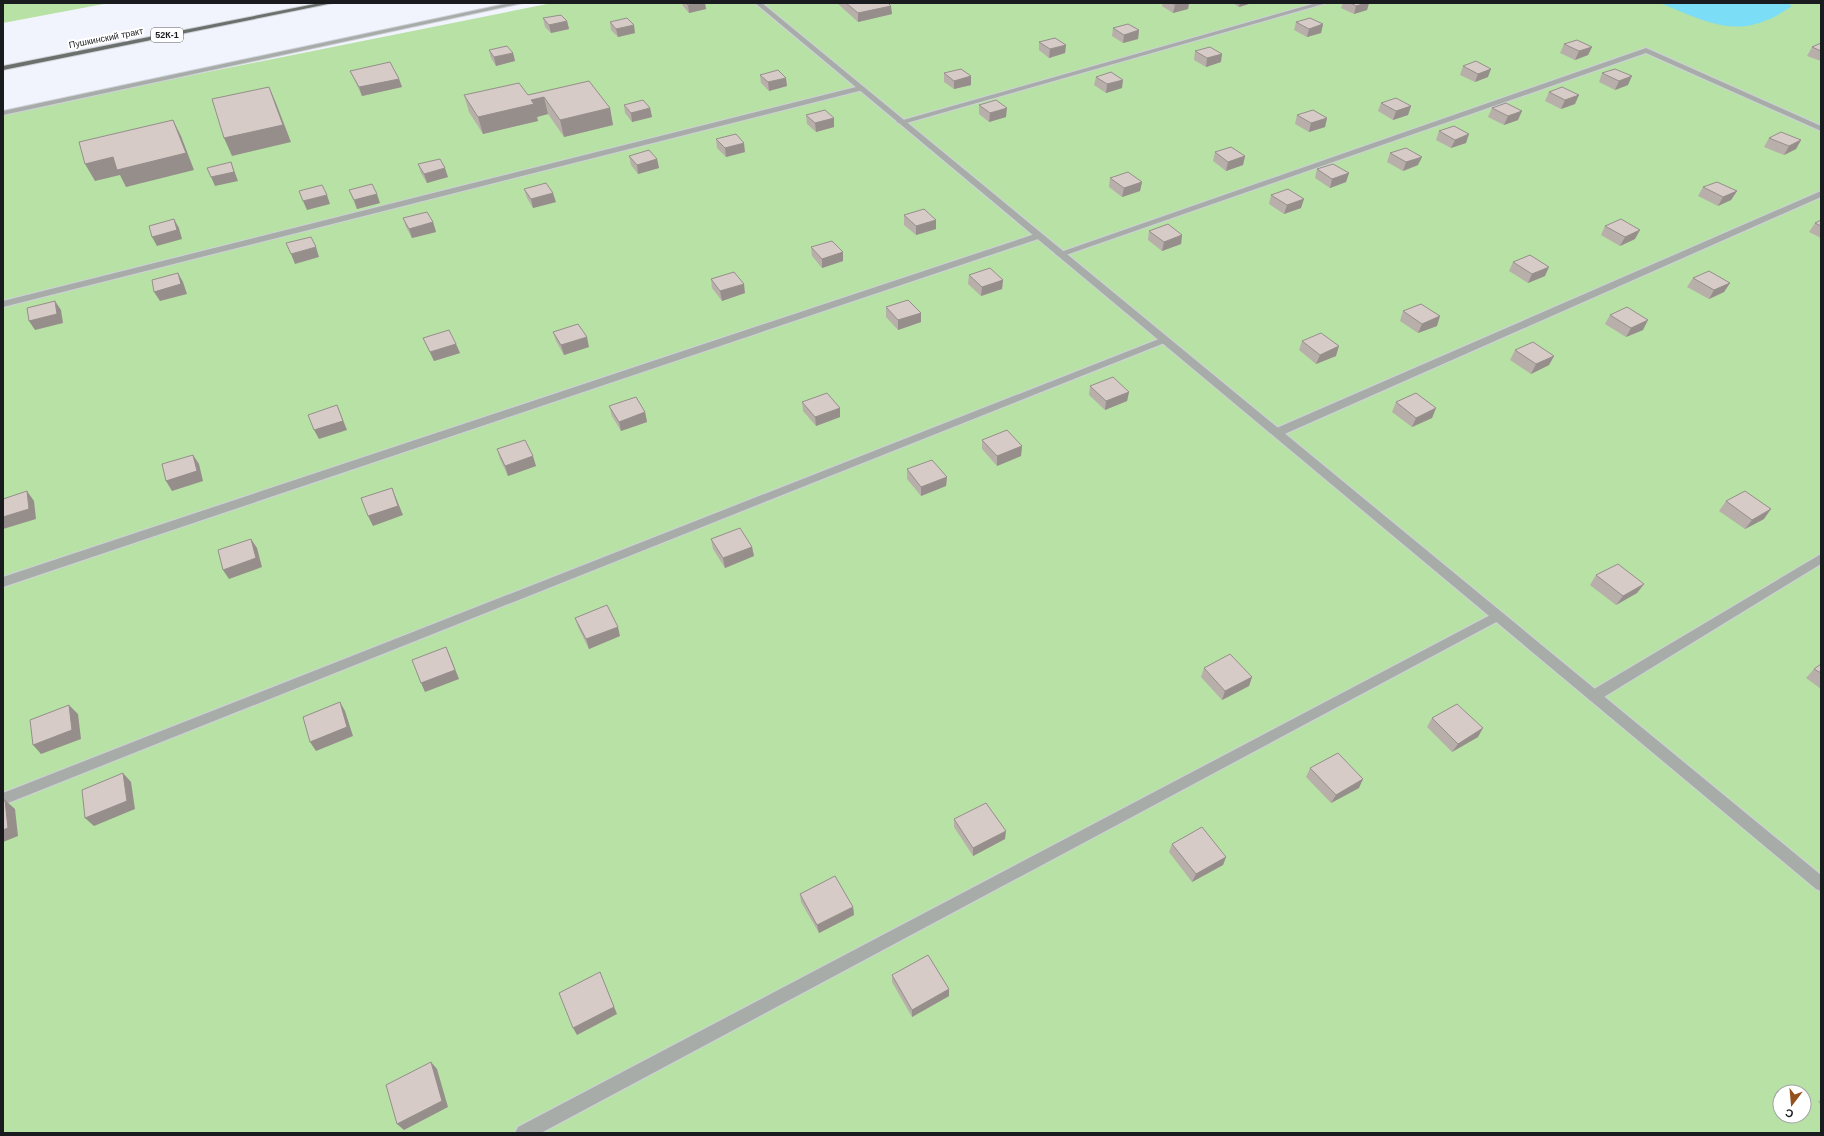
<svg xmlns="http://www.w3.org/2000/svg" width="1824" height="1136" viewBox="0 0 1824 1136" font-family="Arial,sans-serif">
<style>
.green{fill:#b7e1a5;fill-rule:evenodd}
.water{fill:#7cddf7}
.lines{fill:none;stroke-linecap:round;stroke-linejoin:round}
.lane-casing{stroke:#cfd1d9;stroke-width:2}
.street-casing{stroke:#cfd1d9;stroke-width:2}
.primary-casing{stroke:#cfd1d9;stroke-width:2}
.lane{fill:#a8aca9;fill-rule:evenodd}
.street{fill:#a8aca9;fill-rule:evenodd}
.primary{fill:#6a706b;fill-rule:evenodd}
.wall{fill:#b8afab}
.shaded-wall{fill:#968e8b}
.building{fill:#d6cbc7;stroke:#968e8b}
.labels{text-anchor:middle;stroke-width:4;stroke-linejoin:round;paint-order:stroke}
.shield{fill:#fff;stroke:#5f5f62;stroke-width:1}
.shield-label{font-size:9px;font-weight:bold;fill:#1a1b1e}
.far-street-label{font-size:9px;fill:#1a1b1e;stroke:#fff}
</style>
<rect width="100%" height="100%" fill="#f2f4fd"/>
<!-- green -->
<path class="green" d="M3,3H109L3,23Z
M552,3H1821V1133H3V113ZM1780,1092H1804V1116H1780Z"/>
<!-- water -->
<path class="water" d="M1660,3H1787L1792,6C1784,11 1776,17 1767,20C1729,37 1696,17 1660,3Z"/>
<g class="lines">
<defs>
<path id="lane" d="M510,3H523L3,115V111Z
M1316,3H1327L903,124L896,122Z
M1646,48L1821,126V131L1646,53L1063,256L1060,257L1055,254Z
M860,86H863V90L3,307V301Z
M1821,191V197L1280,436L1276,437L1271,433L1272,430Z
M1038,233L1041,234V238L3,587V577Z
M1164,337L1167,338L1169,340L1167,342L3,805V793Z
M1821,554V564L1599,700L1594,701L1589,700L1587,696L1589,692Z
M1498,611L1502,613L1504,616L1502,619L541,1133H515L518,1127Z"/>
<path id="street" d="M755,3H762L1821,875V891L1816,889Z"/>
<path id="primary" d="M320,3H333L3,70V66Z"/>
</defs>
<!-- lane casing -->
<use href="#lane" class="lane-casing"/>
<!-- street casing -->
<use href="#street" class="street-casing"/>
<!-- primary casing -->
<use href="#primary" class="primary-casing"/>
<!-- lane -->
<use href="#lane" class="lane"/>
<!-- street -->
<use href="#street" class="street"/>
<!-- primary -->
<use href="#primary" class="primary"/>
</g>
<!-- wall -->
<path class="wall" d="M682,3H705L706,9L689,13L683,6Z
M837,3H888L892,14L858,22Z
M1163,3H1189L1188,9L1173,13L1162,6Z
M1233,3H1252L1239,7Z
M1343,3H1369L1367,10L1354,14L1341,8Z
M543,18L567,21L569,29L551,33L545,27Z
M610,22L635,33L618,37L611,30Z
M1296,22L1323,24L1321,33L1307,37L1294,30Z
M1113,28L1139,30L1138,39L1123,43L1112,36Z
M1039,42L1066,45L1065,53L1049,58L1039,50Z
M1821,43V61L1807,56L1812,47Z
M1564,44L1592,47L1588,55L1575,60L1560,53Z
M489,50L513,53L515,61L496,66L491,58Z
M1195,51L1221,62L1206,67L1194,60Z
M1463,66L1488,77L1475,82L1460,75Z
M350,71L399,79L402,87L362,96L354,79Z
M944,73L971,85L954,89L944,82Z
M1602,73L1628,85L1615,90L1599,82Z
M760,75L787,86L769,91L761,83Z
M1096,77L1122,88L1106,93L1094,85Z
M1549,92L1575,104L1561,109L1545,101Z
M464,95H528L610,108L613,125L564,137L548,114L537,117L538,121L483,134L469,112Z
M1381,103L1411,106L1408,115L1393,120L1378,111Z
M624,105L650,108L652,117L632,122L625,113Z
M979,105L1006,117L989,122L979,114Z
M1492,108L1518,120L1504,125L1488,117Z
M806,115L834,118V127L816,132L807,124Z
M1297,115L1327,118L1325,127L1309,132L1295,124Z
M1439,131L1466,143L1451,148L1436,140Z
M1769,138L1801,140L1796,149L1784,155L1764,147Z
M716,139L745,152L726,157L717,148Z
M1215,152L1245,156L1243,165L1226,171L1213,161Z
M1390,153L1418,165L1403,171L1387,162Z
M629,156L657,159L659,168L638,174L631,165Z
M418,164L448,177L427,183L421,173Z
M1317,169L1349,173L1346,182L1330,188L1315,178Z
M1110,178L1142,182L1140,191L1122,197L1109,187Z
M1703,187L1737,191L1731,200L1718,206L1698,196Z
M524,189L556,202L533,208L527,198Z
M349,190L380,203L357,209Z
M1271,195L1301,208L1284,214L1269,204Z
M904,215L936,229L916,235L904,225Z
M403,218L433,222L436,232L412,238L406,227Z
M1821,220V238L1809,232L1815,223Z
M1605,226L1635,239L1620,246L1601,235Z
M1149,231L1182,235L1181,244L1162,251L1148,240Z
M811,247L843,261L822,268L812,256Z
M1513,262L1545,276L1528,283L1509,271Z
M969,275L1003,280L1002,289L981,296L968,284Z
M1693,278L1730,283L1724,292L1709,299L1687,287Z
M711,279L745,293L722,301L712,288Z
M886,307L921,322L898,330L886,317Z
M1403,311L1437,326L1418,333L1400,321Z
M1610,315L1643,330L1626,337L1605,324Z
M553,332L589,347L564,355L556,341Z
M423,338L456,344L460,353L434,361L427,347Z
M1302,341L1336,356L1316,364L1299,350Z
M1515,350L1554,356L1549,365L1531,374L1510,360Z
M1090,386L1129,392L1127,401L1105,410L1089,395Z
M802,402L840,417L816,426L803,411Z
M1396,402L1436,408L1432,418L1412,427L1392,412Z
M609,406L645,412L647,422L621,431L612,416Z
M982,440L1022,446L1021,456L997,466L982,449Z
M497,449L536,466L508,476L500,459Z
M907,469L947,477L946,486L921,496L907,479Z
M1726,501L1764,519L1745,529L1719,511Z
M711,539L752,547L754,556L725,568L713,549Z
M1596,575L1644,584L1637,593L1616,605L1590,585Z
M575,618L620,636L589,649L578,627Z
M1821,664V689L1806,678L1814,669Z
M1204,668L1252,677L1249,686L1222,700L1201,677Z
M1432,718L1478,737L1452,752L1427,727Z
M1310,768L1359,788L1331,803L1306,777Z
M954,819L1005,839L973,856L954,827Z
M1172,844L1226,857L1223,865L1192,882L1169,852Z
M800,894L853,907L854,915L819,933L801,902Z
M892,975L949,996L912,1017L892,982Z
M1821,1099V1104L1818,1102Z"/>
<!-- shaded-wall -->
<path class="shaded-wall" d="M696,3H705L706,9L689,13L688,5Z
M1180,3H1189L1188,9L1173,13L1175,5Z
M1240,3H1252L1239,7Z
M1366,3H1369L1367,10L1354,14L1356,6Z
M891,6L892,14L858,22V13Z
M567,21L569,29L551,33L549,25Z
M1323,24L1321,33L1307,37L1309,29Z
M634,25L635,33L618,37L616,29Z
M1139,30L1138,39L1123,43L1124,35Z
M1066,45L1065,53L1049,58L1050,49Z
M1592,47L1588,55L1575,60L1579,51Z
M513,53L515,61L496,66L494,57Z
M1222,54L1221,62L1206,67L1207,58Z
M1491,69L1488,77L1475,82L1478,74Z
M971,76V85L954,89V81Z
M1632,76L1628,85L1615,90L1619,81Z
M786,78L787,86L769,91L768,82Z
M399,79L402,87L362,96L359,87Z
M1123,80L1122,88L1106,93L1107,84Z
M269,87L276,103L291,142L232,156L224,138Z
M1579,95L1575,104L1561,109L1565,100Z
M544,97L548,114L537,117L538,121L483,134L478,117L531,100Z
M1411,106L1408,115L1393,120L1396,111Z
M610,108L613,125L564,137L560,120Z
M650,108L652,117L632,122L631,113Z
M1007,108L1006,117L989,122L990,113Z
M1522,111L1518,120L1504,125L1508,116Z
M834,118V127L816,132L815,123Z
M1327,118L1325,127L1309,132L1311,123Z
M173,120L181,136L194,170L126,187L120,175L95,181L85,164Z
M1469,134L1466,143L1451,148L1455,140Z
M1801,140L1796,149L1784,155L1789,146Z
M744,143L745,152L726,157L725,148Z
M1245,156L1243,165L1226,171L1228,162Z
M1422,157L1418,165L1403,171L1406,162Z
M657,159L659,168L638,174L637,165Z
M231,162L238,181L215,186L211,177Z
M445,168L448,177L427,183L424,174Z
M1349,173L1346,182L1330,188L1332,179Z
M1142,182L1140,191L1122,197L1124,188Z
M1737,191L1731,200L1718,206L1723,197Z
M553,193L556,202L533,208L531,199Z
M377,194L380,203L357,209L354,200Z
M327,195L330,204L307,210L303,201Z
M1304,199L1301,208L1284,214L1287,205Z
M174,219L179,228L182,239L157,246L152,237Z
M936,220V229L916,235V226Z
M433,222L436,232L412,238L409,229Z
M1640,230L1635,239L1620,246L1625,237Z
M1182,235L1181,244L1162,251L1164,242Z
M316,247L319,257L295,264L291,254Z
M843,252V261L822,268V259Z
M1549,267L1545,276L1528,283L1532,274Z
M178,273L183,282L187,294L160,301L154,292Z
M1003,280L1002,289L981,296L982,287Z
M1730,283L1724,292L1709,299L1714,290Z
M744,284L745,293L722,301L720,291Z
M55,301L61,310L63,323L35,330L29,321Z
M921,313V322L898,330V320Z
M1440,316L1437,326L1418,333L1422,324Z
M1648,320L1643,330L1626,337L1631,328Z
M587,337L589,347L564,355L561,345Z
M456,344L460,353L434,361L430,352Z
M1339,346L1336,356L1316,364L1320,355Z
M1554,356L1549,365L1531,374L1536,364Z
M1129,392L1127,401L1105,410L1106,401Z
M337,405L347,430L319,439L314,430Z
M840,408V417L816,426L815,417Z
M1436,408L1432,418L1412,427L1416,418Z
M645,412L647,422L621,431L619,422Z
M1022,446L1021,456L997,466V456Z
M193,455L199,464L203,481L172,491L166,481Z
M533,456L536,466L508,476L505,466Z
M947,477L946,486L921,496V487Z
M392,488L403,515L373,526L368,516Z
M27,491L34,501L36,519L3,529V517Z
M1771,509L1764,519L1745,529L1752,520Z
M251,539L257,548L262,567L229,579L223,570Z
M752,547L754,556L725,568L723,558Z
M1644,584L1637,593L1616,605L1623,596Z
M618,627L620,636L589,649L586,639Z
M446,647L450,656L459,679L425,692L421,683Z
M1252,677L1249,686L1222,700L1225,691Z
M340,702L345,711L353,736L316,751L310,742Z
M69,705L78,714L81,739L41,754L33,745Z
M1483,728L1478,737L1452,752L1458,744Z
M123,773L131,782L135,809L94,826L85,818Z
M1363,779L1359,788L1331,803L1336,795Z
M5,800L15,809L18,836L3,842V830Z
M1006,831L1005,839L973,856V848Z
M1226,857L1223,865L1192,882L1196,874Z
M853,907L854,915L819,933L817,925Z
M600,972L617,1014L577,1035L573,1028Z
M949,989V996L912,1017V1010Z
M431,1062L437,1069L448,1107L404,1130L397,1124Z"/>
<!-- building -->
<path class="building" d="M686,3H696L688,5Z
M846,3H888L891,6L858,13Z
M1172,3H1180L1175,5Z
M1351,3H1366L1356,6Z
M561,15L567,21L549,25L543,18Z
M627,18L634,25L616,29L610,22Z
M1310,18L1323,24L1309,29L1296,22Z
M1128,24L1139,30L1124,35L1113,28Z
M1055,38L1066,45L1050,49L1039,42Z
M1577,40L1592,47L1579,51L1564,44Z
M1821,43V51L1812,47Z
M507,46L513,53L494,57L489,50Z
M1210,47L1222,54L1207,58L1195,51Z
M1476,61L1491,69L1478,74L1463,66Z
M390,62L399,79L359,87L350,71Z
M961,69L971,76L954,81L944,73Z
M1615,69L1632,76L1619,81L1602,73Z
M778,70L786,78L768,82L760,75Z
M1111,72L1123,80L1107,84L1096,77Z
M589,81L610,108L560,120L544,97L531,100L534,104L478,117L464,95L519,83L528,95Z
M269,87L283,125L224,138L212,99Z
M1562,87L1579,95L1565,100L1549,92Z
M1396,98L1411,106L1396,111L1381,103Z
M643,100L650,108L631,113L624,105Z
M996,100L1007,108L990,113L979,105Z
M1506,103L1522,111L1508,116L1492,108Z
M825,110L834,118L815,123L806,115Z
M1313,110L1327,118L1311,123L1297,115Z
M173,120L186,153L117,170L113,157L85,164L79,142Z
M1454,126L1469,134L1455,140L1439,131Z
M1781,132L1801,140L1789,146L1769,138Z
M736,134L744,143L725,148L716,139Z
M1231,147L1245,156L1228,162L1215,152Z
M1406,148L1422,157L1406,162L1390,153Z
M649,150L657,159L637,165L629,156Z
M440,159L445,168L424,174L418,164Z
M231,162L234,172L211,177L207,168Z
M1333,164L1349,173L1332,179L1317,169Z
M1128,172L1142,182L1124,188L1110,178Z
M1717,182L1737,191L1723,197L1703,187Z
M546,183L553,193L531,199L524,189Z
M372,184L377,194L354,200L349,190Z
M322,185L327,195L303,201L299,191Z
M1288,189L1304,199L1287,205L1271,195Z
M924,209L936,220L916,226L904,215Z
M427,212L433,222L409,229L403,218Z
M174,219L177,230L152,237L149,226Z
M1621,219L1640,230L1625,237L1605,226Z
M1821,220V226L1815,223Z
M1168,224L1182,235L1164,242L1149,231Z
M311,237L316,247L291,254L286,243Z
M832,241L843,252L822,259L811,247Z
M1530,255L1549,267L1532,274L1513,262Z
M990,268L1003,280L982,287L969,275Z
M1709,271L1730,283L1714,290L1693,278Z
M734,272L744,284L720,291L711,279Z
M178,273L181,284L154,292L152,280Z
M908,300L921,313L898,320L886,307Z
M55,301L57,314L29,321L27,308Z
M1421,304L1440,316L1422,324L1403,311Z
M1627,307L1648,320L1631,328L1610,315Z
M578,324L587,337L561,345L553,332Z
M449,330L456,344L430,352L423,338Z
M1321,333L1339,346L1320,355L1302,341Z
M1533,342L1554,356L1536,364L1515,350Z
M1113,377L1129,392L1106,401L1090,386Z
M827,393L840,408L815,417L802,402Z
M1416,393L1436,408L1416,418L1396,402Z
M636,397L645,412L619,422L609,406Z
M337,405L343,421L314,430L308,415Z
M1007,430L1022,446L997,456L982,440Z
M525,440L533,456L505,466L497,449Z
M193,455L197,471L166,481L162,464Z
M932,460L947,477L921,487L907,469Z
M392,488L398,506L368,516L361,498Z
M27,491L29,509L3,517V499Z
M1745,491L1771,509L1752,520L1726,501Z
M740,528L752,547L723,558L711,539Z
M251,539L256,558L223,570L218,550Z
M1618,564L1644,584L1623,596L1596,575Z
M607,605L618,627L586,639L575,618Z
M446,647L455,670L421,683L412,660Z
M1230,654L1252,677L1225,691L1204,668Z
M1821,664V673L1814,669Z
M340,702L347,727L310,742L303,717Z
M1457,704L1483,728L1458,744L1432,718Z
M69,705L72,730L33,745L30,720Z
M1338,753L1363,779L1336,795L1310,768Z
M123,773L127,801L85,818L82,790Z
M5,800L8,828L3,830V801Z
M986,803L1006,831L973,848L954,819Z
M1202,827L1226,857L1196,874L1172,844Z
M835,876L853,907L817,925L800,894Z
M928,955L949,989L912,1010L892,975Z
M600,972L614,1007L573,1028L559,993Z
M431,1062L442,1101L397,1124L386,1085Z"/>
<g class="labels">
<!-- shield labels -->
<rect class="shield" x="151" y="28" width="32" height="14" rx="3"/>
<g class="shield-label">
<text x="167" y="38">52К-1</text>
</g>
<!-- far-street labels -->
<g class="far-street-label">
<text transform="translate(106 38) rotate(-11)" y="3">Пушкинский тракт</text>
</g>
</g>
<!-- border -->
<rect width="1824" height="1136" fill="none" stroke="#1a1b1e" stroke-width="8"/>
<!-- north arrow -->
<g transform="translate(1792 1104) rotate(196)"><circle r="19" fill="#ffffff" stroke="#a3a4a5"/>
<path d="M0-3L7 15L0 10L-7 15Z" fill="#92511d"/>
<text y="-6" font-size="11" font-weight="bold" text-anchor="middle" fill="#1a1b1e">С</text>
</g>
</svg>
